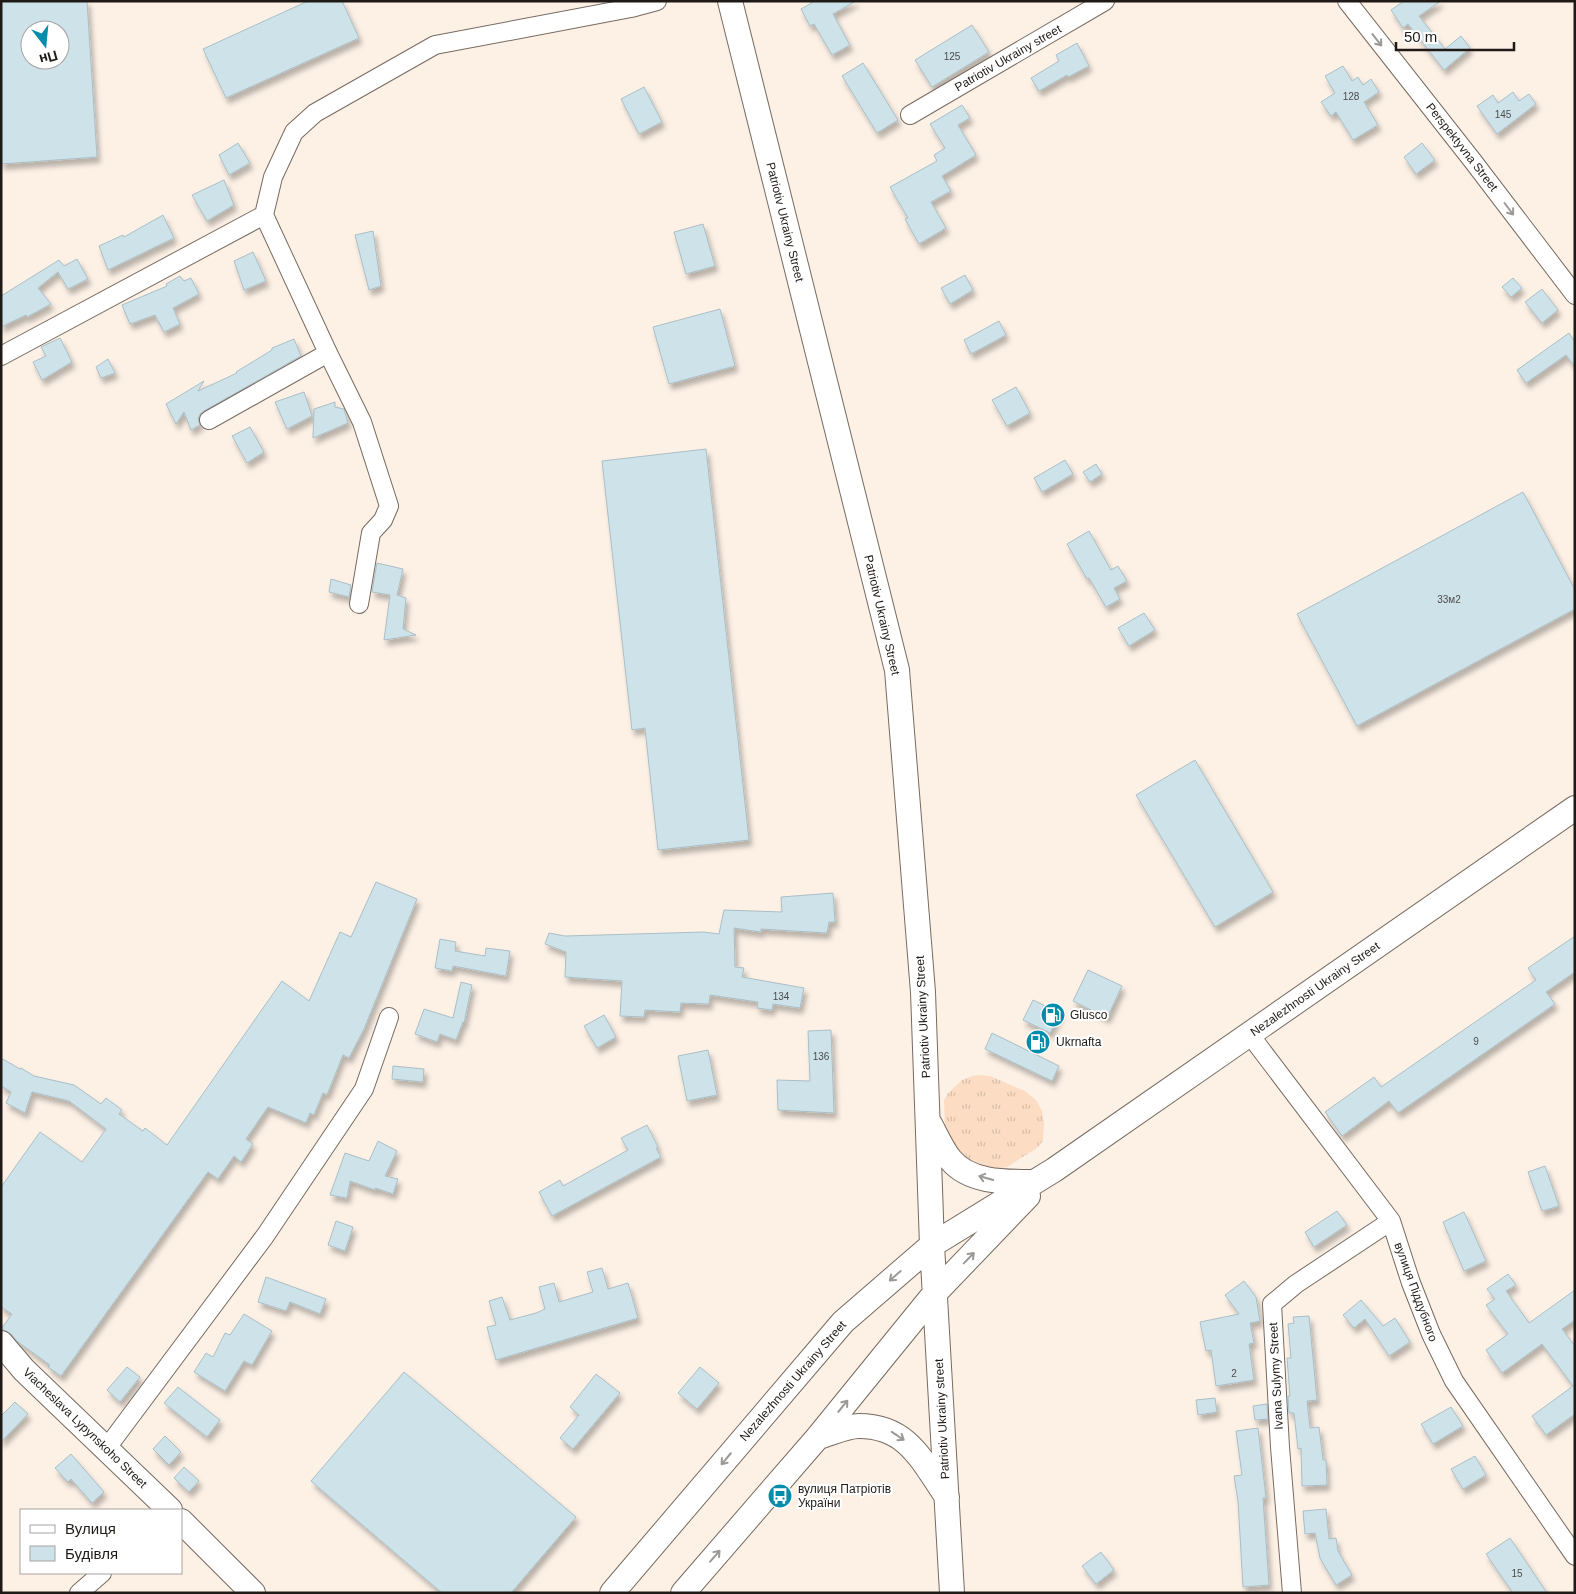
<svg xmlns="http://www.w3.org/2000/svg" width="1576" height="1594" viewBox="0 0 1576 1594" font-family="Helvetica,sans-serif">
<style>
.grass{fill:url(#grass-tufts)}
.building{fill:#cee2ea;stroke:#aabec5;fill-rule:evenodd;filter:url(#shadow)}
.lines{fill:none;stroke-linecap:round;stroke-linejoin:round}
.street-casing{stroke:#776a5f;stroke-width:20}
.secondary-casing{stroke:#776a5f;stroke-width:26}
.street{stroke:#fff;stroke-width:18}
.secondary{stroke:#fff;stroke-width:24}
.oneway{stroke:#9b9896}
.labels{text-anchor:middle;stroke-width:4;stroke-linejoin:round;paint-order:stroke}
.number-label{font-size:10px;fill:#4c4c4b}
.street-label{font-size:12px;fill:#201a16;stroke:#fff}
.poi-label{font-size:12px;fill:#201a16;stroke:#fff;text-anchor:start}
</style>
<defs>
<pattern id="grass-tufts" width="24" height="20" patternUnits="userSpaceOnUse" patternTransform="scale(1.25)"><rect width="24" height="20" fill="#fcddc3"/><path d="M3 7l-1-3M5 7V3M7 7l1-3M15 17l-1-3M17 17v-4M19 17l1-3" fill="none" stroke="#d8bda7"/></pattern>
<filter id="shadow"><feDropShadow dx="3" dy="5.5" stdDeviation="2.5" flood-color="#0004"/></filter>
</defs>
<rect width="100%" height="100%" fill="#fdf1e6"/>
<!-- grass -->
<path class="grass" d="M981,1075L990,1076L1025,1091L1036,1100L1042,1111L1044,1123L1043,1141L1037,1148L1007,1167L996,1169L972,1161L958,1150L945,1134L944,1100L948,1093L962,1080L972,1076Z"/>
<!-- building -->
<path class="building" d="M1,1H87L97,157L1,164ZM30,30H60V60H30Z
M308,1H342L359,38L226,98L203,49Z
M815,1H856L833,14L850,45L832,55L814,24L810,26L801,9Z
M1404,1H1441L1419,16L1445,49L1461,36L1470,48L1444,70L1408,24L1403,28L1391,10Z
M972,25L989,52L932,87L915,60Z
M1077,43L1089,66L1068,77L1067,75L1039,91L1031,78L1059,61L1056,55Z
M863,63L898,120L877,133L842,76Z
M1343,66L1352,81L1358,77L1363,85L1371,79L1379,92L1364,102L1378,125L1353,140L1336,112L1331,116L1321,102L1335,93L1325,76Z
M644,87L662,122L639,134L621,99Z
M1513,92L1519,101L1529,94L1536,104L1497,134L1477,106L1493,95L1498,103Z
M962,105L970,118L958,125L976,155L942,176L951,191L931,202L946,228L919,244L905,219L908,218L890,187L937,161L934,155L945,148L930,124Z
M238,143L250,163L229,175L219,155Z
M1422,143L1435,160L1416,174L1404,157Z
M224,180L234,205L207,221L192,195Z
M163,215L174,238L108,270L99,246L123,235L124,237Z
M703,224L715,266L686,274L674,232Z
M373,231L381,286L369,290L355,235Z
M253,252L266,281L244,290L234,261Z
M77,259L88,279L68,289L58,272L38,288L51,304L27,317L26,315L1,327V296L59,260L64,266Z
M965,275L973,290L950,304L941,288Z
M180,276L184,281L191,278L199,294L173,308L180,324L164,332L155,315L130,324L122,305L167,286L166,284Z
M1513,278L1522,288L1511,297L1502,287Z
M1542,289L1558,310L1542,323L1525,302Z
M720,309L735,366L669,384L653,327Z
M999,321L1006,335L971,354L964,340Z
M1569,333L1575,342V367L1566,355L1526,383L1517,370Z
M60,338L72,362L42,380L33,362L46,356L41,347Z
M294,339L301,356L204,411L200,414L198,419L200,425L191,430L184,412L176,424L166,404L204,381L198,391L237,373L236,372L272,350V348Z
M108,359L115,373L101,378L96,367Z
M1016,387L1030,413L1007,426L992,400Z
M304,392L312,416L287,429L275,402Z
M335,402V407L344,409L348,423L313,438L314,409Z
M250,427L264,452L247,463L232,436Z
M706,449L749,840L658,850L645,728L632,730L602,461Z
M1065,460L1073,474L1042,492L1034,478Z
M1096,464L1102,474L1090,482L1083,472Z
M1523,492L1575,590V609L1357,726L1297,614Z
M1089,531L1111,570L1118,566L1127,581L1114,588L1120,599L1106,607L1089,578L1087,579L1067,544Z
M377,563L403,569L397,595L406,598L403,629L416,635L384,640L390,595L372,592Z
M331,579L351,585L349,597L329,592Z
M1144,613L1155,630L1129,646L1118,628Z
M1195,760L1273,892L1215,927L1136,795Z
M376,882L417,899L364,1029L349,1058L343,1055L327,1095L323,1093L314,1115L310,1113L306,1123L268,1107L246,1139L253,1144L241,1162L234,1156L218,1179L208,1172L61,1376L48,1367L50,1365L18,1342L11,1334L1,1329L12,1314L1,1307V1187L40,1132L82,1162L106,1129L69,1101L32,1092L25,1113L6,1103L11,1092L1,1086V1058L20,1069L21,1068L34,1076L74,1085L101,1104L106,1098L122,1110L119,1114L143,1131L145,1128L167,1145L282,981L309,1001L340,932L351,937Z
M833,893L835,922H829L827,933L761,929V932L734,928L735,967L744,968L742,977L804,988L800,1008L773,1004L772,1010L757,1008L758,1002L710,995L709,1004L681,1003L680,1012L645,1010L644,1017L620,1016L622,981L565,977L566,952L545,944L549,933L565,936L704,932L719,934L724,910L782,912L781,897Z
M1575,936V972L1546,992L1555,1004L1398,1113L1389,1101L1342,1136L1325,1112L1374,1077L1381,1087L1536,980L1528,968Z
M440,939L456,942L455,951L485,956L486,948L510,951L506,976L453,966L452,971L435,968Z
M1088,970L1122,986L1107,1018L1073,1001Z
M461,982L472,985L464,1023L463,1022L456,1040L440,1034L437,1042L415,1034L424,1009L453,1018Z
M1033,1000L1060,1013L1050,1033L1023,1020Z
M604,1015L616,1037L597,1048L584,1026Z
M831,1030L834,1113L778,1110L777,1080L810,1081L808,1031Z
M992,1033L1059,1066L1052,1081L985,1049Z
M708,1050L717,1095L687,1101L678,1056Z
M393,1066L424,1069L423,1082L392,1079Z
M647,1125L658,1147L656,1148L661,1157L552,1216L539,1192L560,1180L563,1186L628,1150L621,1138Z
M378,1141L397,1151L385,1176L398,1179L393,1194L375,1188V1190L350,1181L347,1198L330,1195L345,1153L369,1161Z
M1545,1166L1559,1206L1542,1211L1528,1172Z
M1337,1211L1347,1225L1314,1247L1305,1232Z
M1464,1212L1486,1261L1464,1271L1443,1222Z
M336,1221L353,1227L345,1251L328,1245Z
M602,1268L608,1289L628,1283L638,1318L496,1360L487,1327L496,1325L489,1301L502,1297L510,1320L536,1313L545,1309L539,1287L554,1283L559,1302L593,1292L587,1272Z
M1508,1274L1516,1285L1506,1291L1529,1323L1575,1290V1320L1562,1329L1575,1346V1414L1546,1435L1532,1416L1573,1386L1542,1344L1502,1373L1486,1350L1508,1334L1486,1305L1495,1299L1487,1289Z
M266,1277L326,1299L320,1314L290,1302L286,1311L258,1302Z
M1244,1281L1256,1297L1260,1321L1250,1323L1254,1343L1249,1344L1254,1380L1216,1386L1211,1350L1206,1351L1200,1322L1239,1314L1225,1295Z
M1361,1300L1383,1326L1395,1318L1410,1342L1389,1356L1365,1319L1354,1328L1343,1315Z
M244,1314L272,1331L252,1365L244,1361L225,1391L194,1372L206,1353L213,1357L225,1333L230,1335Z
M1309,1316L1317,1400L1307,1401L1310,1428L1319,1427L1323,1460H1326L1327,1485L1302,1486L1301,1448L1298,1449L1294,1413H1289L1288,1396H1290L1287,1358H1291L1288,1324L1294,1323L1293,1317Z
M127,1367L140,1377L120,1402L107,1390Z
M700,1367L719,1383L697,1409L678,1393Z
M404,1372L576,1517L511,1593H442L311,1481Z
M596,1374L620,1393L573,1449L560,1438L579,1415L570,1407Z
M178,1387L220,1420L207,1437L164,1403Z
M1215,1398L1217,1412L1198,1415L1196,1400Z
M15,1402L28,1414L1,1442V1416Z
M1267,1404L1268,1419L1255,1420L1253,1406Z
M1451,1407L1463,1426L1433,1444L1421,1424Z
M1258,1428L1266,1498H1263L1269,1585L1243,1587L1238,1501L1234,1476L1242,1475L1236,1431Z
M165,1436L181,1452L169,1465L153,1449Z
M71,1454L104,1492L92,1503L71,1479L68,1482L55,1468Z
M1475,1456L1486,1475L1463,1489L1451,1469Z
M184,1467L199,1481L189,1492L174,1478Z
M1326,1509L1329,1539L1336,1538L1338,1551L1352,1575L1336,1585L1320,1558L1315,1533L1305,1534L1303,1511Z
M1510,1538L1547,1593H1513L1486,1554Z
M1101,1552L1114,1570L1096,1584L1082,1566Z"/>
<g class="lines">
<defs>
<path id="street" d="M1347,1L1472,160L1575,295
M910,115L1105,1
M1,356L264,215
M209,420L328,353
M359,604L371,533L383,520L389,506L362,422L328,353L264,215L273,177L294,132L315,113L435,45L631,8L657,1
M1250,1035L1391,1221L1411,1283L1431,1334L1454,1381L1575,1556
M106,1449L265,1236L364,1089L389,1017
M79,1593L102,1573
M1292,1593L1280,1447L1272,1304L1296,1284L1391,1221"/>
<path id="secondary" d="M730,1L897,670L923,992L932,1245L952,1593
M930,1124C936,1135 942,1149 950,1159C969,1183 1006,1182 1034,1182
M1,1343L24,1370L170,1510
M818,1437C830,1434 846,1426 859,1426C908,1426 922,1461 947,1497
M181,1521L253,1593
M612,1593L843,1322L932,1245L1054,1170L1575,808
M683,1593L818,1437L935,1293L1028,1196"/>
</defs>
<!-- street casing -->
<use href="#street" class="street-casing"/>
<!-- secondary casing -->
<use href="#secondary" class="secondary-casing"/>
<!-- street -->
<use href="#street" class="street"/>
<!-- secondary -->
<use href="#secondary" class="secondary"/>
</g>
<!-- one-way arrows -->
<defs><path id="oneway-shaft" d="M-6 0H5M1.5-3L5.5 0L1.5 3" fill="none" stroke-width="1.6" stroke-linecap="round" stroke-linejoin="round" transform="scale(1.25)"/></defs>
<g class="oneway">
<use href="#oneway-shaft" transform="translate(1377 40) rotate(52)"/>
<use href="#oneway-shaft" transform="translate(1509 209) rotate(53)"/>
<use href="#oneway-shaft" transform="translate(986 1178) rotate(-164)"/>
<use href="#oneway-shaft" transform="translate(969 1258) rotate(-46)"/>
<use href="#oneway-shaft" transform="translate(895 1276) rotate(139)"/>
<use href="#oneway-shaft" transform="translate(843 1406) rotate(-51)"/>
<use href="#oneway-shaft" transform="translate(898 1436) rotate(34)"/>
<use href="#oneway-shaft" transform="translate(726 1459) rotate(130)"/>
<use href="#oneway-shaft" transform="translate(715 1556) rotate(-49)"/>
</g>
<!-- icons -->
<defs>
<symbol id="fuel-disc" viewBox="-11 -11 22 22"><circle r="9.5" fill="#048dab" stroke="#fff"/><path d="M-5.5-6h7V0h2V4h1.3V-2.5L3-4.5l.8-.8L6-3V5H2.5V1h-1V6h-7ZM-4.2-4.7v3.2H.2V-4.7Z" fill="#fff"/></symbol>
<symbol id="bus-disc" viewBox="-11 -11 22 22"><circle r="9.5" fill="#048dab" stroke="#fff"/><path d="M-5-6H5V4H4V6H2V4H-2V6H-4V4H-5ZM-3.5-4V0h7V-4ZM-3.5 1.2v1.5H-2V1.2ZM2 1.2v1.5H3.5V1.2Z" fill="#fff"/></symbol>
</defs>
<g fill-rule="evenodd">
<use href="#fuel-disc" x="1039" y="1001" width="28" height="28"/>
<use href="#fuel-disc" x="1024" y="1028" width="28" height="28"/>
<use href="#bus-disc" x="766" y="1482" width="28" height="28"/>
</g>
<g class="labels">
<!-- number labels -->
<g class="number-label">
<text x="952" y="60">125</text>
<text x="1351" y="100">128</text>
<text x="1503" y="118">145</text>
<text x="1449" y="603">33м2</text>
<text x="781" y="1000">134</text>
<text x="1476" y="1045">9</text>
<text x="821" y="1060">136</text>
<text x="1234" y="1377">2</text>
<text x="1517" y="1577">15</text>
</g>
<!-- street labels -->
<g class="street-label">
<text transform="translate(1008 58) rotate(-30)" y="4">Patriotiv Ukrainy street</text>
<text transform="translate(1462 147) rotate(52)" y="4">Perspektyvna Street</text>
<text transform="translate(785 222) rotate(76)" y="4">Patriotiv Ukrainy Street</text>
<text transform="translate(882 615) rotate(77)" y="4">Patriotiv Ukrainy Street</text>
<text transform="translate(1315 989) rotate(-35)" y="4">Nezalezhnosti Ukrainy Street</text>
<text transform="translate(923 1017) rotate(-93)" y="4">Patriotiv Ukrainy Street</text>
<text transform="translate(1416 1292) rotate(70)" y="4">вулиця Піддубного</text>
<text transform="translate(1276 1376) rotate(-93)" y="4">Ivana Sulymy Street</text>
<text transform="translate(793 1381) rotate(-49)" y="4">Nezalezhnosti Ukrainy Street</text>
<text transform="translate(942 1419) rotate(-93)" y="4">Patriotiv Ukrainy street</text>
<text transform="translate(85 1428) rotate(44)" y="4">Viacheslava Lypynskoho Street</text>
</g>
<!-- poi labels -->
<g class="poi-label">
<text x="1070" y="1019">Glusco</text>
<text x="1056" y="1046">Ukrnafta</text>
<text x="798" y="1493">вулиця Патріотів<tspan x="798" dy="14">України</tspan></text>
</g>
</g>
<!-- border -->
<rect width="1576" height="1594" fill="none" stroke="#201a16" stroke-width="5"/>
<!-- legend -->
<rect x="20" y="1509" width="162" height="65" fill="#ffffff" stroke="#a6a3a2"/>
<rect x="30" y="1525" width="25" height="8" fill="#ffffff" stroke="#a6a3a2"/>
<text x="65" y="1534" font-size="15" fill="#201a16">Вулиця</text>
<rect x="30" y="1546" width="25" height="15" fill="#cee2ea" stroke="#a6a3a2"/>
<text x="65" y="1559" font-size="15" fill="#201a16">Будівля</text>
<!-- north arrow -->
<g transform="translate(45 45) rotate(164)"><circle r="24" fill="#ffffff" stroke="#a6a3a2"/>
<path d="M0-4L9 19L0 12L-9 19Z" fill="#048dab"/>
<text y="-8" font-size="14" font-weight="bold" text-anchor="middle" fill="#201a16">Пн</text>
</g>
<!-- scale -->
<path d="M1396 42v8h118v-8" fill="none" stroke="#201a16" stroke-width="2.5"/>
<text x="1404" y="42" font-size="15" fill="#201a16" stroke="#ffffff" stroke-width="4" paint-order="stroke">50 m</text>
</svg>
